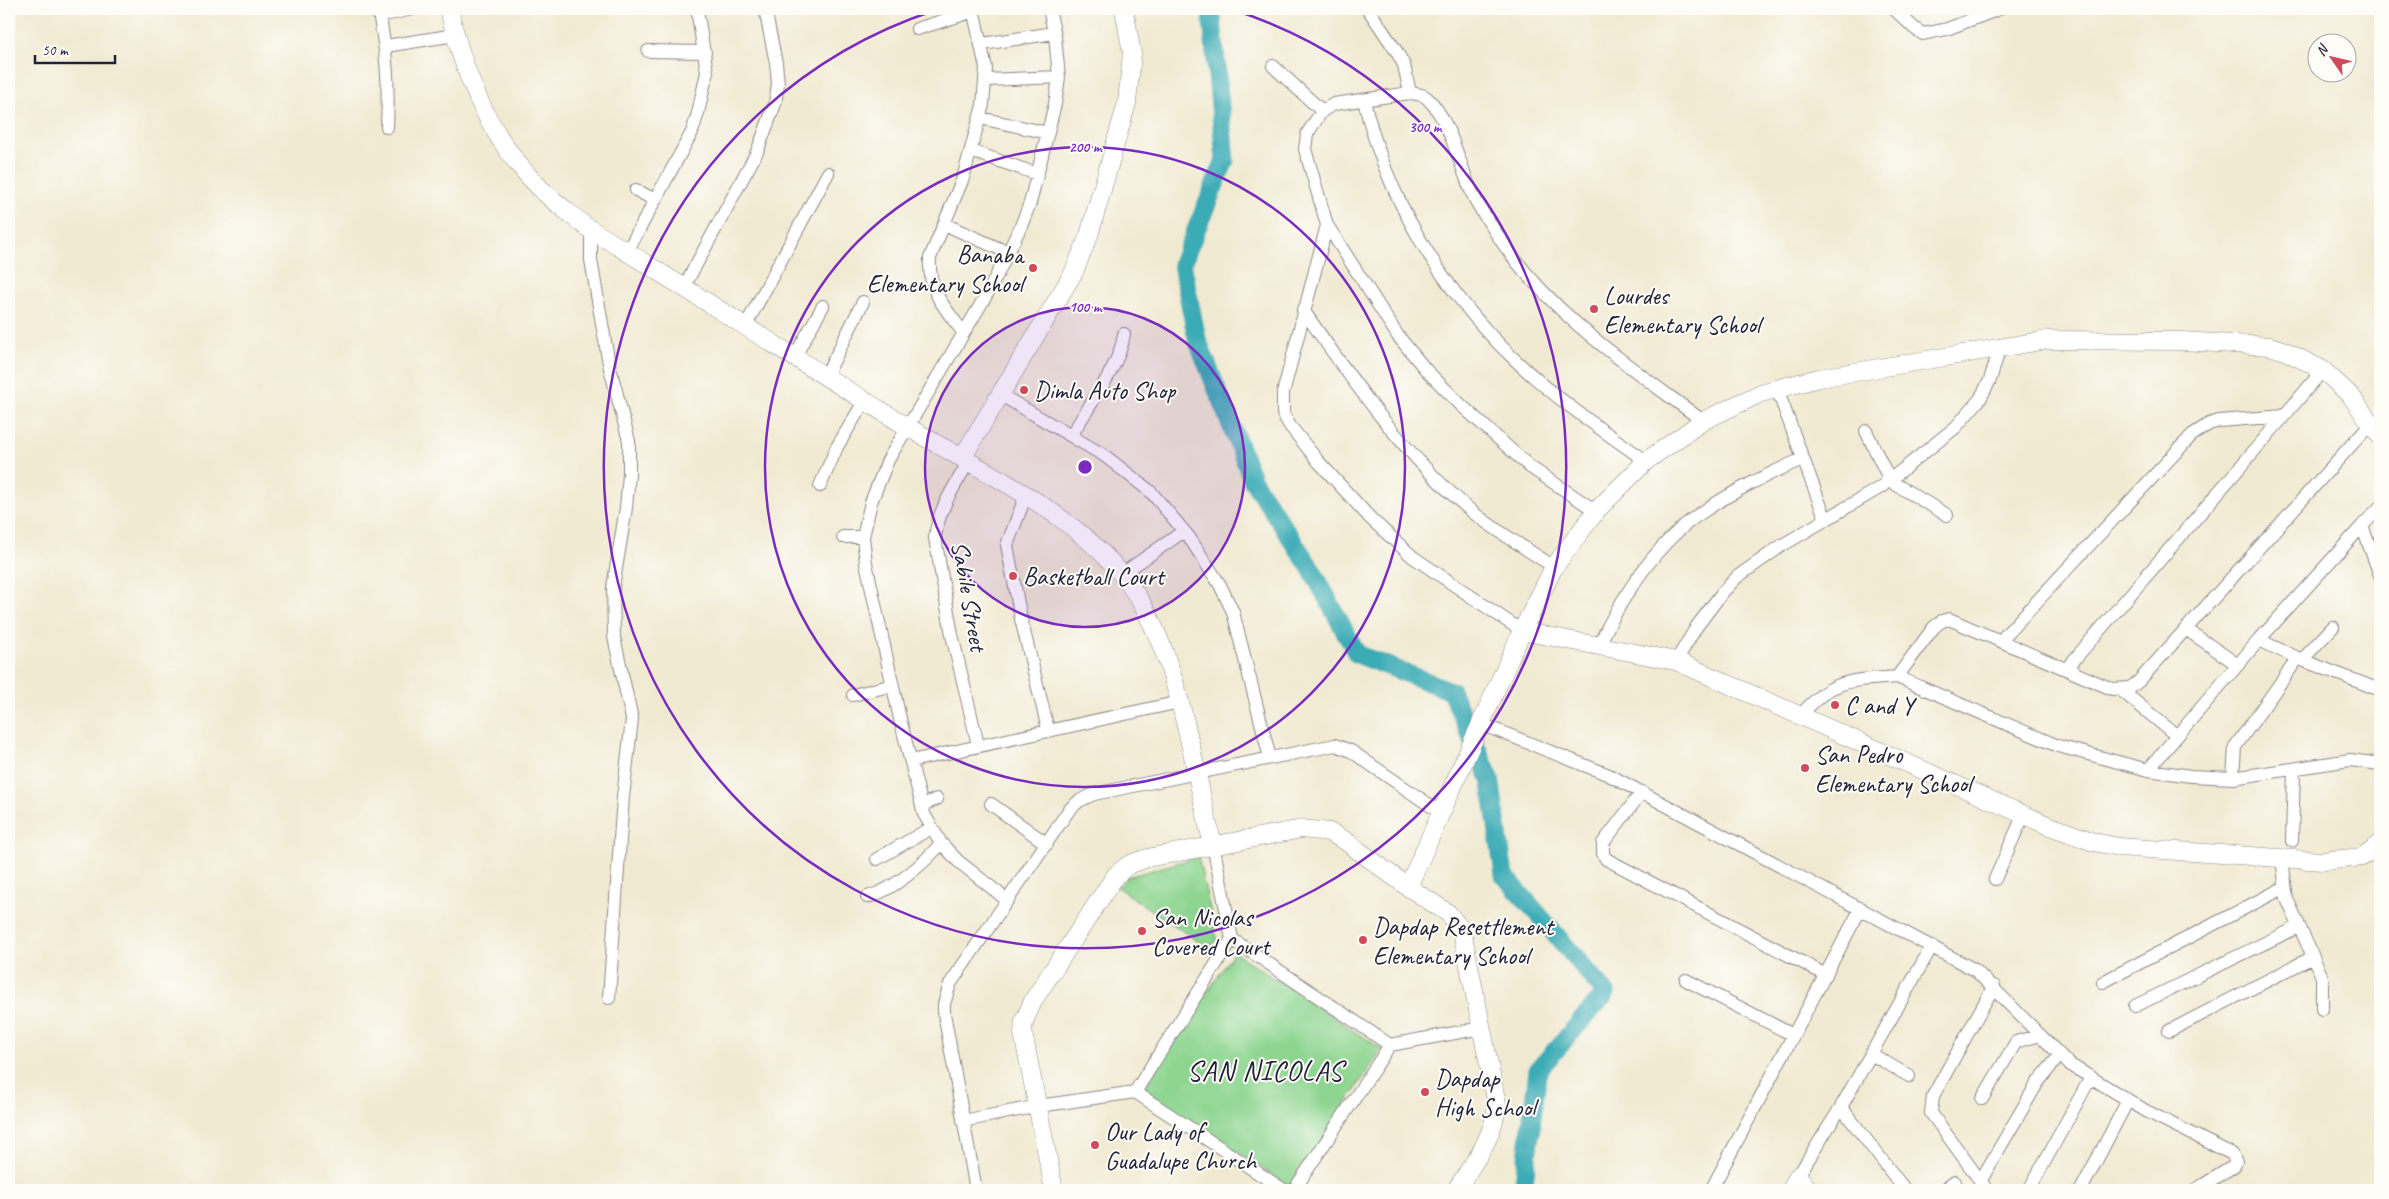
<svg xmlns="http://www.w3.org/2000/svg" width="2389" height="1199" viewBox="0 0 2389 1199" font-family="Caveat,sans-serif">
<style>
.green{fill:#8dd590;stroke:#587c66}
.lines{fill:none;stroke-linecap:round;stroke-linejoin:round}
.river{stroke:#3aabb5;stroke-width:19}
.street-casing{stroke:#8a8686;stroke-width:14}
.secondary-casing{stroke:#8a8686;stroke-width:19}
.street{stroke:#fff;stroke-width:12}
.secondary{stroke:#fff;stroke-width:18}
.ring{fill:none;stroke:#7b2cbf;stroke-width:2.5}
.poi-dot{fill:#d1495b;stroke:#fdfcf7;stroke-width:2}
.labels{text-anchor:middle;stroke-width:4;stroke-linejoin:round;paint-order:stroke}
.poi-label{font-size:25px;fill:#22223b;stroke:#fdfcf7;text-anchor:start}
.street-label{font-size:25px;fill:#22223b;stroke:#fdfcf7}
.quarter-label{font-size:28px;letter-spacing:1px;fill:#22223b;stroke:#fdfcf7}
.centre{fill:#7b2cbf;stroke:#fdfcf7;stroke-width:2.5}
.ring-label{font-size:15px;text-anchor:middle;font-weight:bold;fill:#7b2cbf;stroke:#fdfcf7;stroke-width:4;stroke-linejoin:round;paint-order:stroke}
</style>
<rect width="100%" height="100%" fill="#fdfcf7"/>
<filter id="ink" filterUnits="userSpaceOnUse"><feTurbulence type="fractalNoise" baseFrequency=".02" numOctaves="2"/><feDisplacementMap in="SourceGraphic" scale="10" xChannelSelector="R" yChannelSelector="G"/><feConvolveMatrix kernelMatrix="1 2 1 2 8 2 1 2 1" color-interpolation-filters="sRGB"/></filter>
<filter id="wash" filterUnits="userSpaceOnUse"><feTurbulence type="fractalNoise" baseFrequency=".0096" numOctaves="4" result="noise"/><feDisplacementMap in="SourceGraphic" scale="20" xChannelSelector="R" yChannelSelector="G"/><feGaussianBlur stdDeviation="1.12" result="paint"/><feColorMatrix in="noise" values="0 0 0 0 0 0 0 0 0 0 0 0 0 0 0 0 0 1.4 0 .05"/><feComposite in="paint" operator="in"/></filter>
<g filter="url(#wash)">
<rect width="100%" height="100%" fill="#f1ead2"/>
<!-- green -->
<path class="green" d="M1198,857L1217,940L1209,949L1118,888L1127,877Z
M1234,952L1382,1049L1291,1187L1143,1090Z"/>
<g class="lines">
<!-- river -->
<path class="river" d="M1211,9L1225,160L1182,264L1197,339L1253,481L1312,570L1357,654L1451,691L1490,778L1504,875L1606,993L1538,1070L1523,1190"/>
</g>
</g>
<g filter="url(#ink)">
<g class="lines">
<defs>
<path id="street" d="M378,9C387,52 389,84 387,127
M1368,9L1397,52L1404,65L1410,93C1416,94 1423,94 1427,98C1451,120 1460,169 1474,197C1480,210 1489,221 1496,233C1547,312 1629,366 1703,421
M1894,9L1914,28L1923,34L1947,29L1999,9
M379,16L413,9
M917,29L974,11
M983,44L1054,33
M386,46L455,35
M648,51L705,52
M1273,66L1322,111
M986,80L1059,77
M1410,93L1334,104L1322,111L1307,134L1305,149L1327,225L1283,393V414L1290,426L1318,461L1371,519L1413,557L1522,631
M1364,100C1386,196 1440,287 1511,356C1552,396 1599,428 1646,461
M980,118L1048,133
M971,151L1037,174
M636,190L655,200
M944,224L1009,253
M1327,225L1398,336L1426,370L1461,405L1530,467L1596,511
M591,230V260L596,289L609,364L629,441V474L626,508L613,587L614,637L632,719L623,797L609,998
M627,252L692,132L698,113L707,72L697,9
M684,287L757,152L775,104L778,84L776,63L765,9
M1303,310C1354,383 1405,457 1475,514C1500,533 1528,550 1554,567
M746,325L828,173
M963,332C944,307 928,291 930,258L963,178L983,105L986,68L973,9
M795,356L823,306
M826,376L863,302
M1777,389L1826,520
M1001,395L1105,456L1151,492L1189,537L1220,585L1233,612L1270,758
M1866,431L1890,481L1947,515
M1071,436C1088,406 1120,367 1124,334
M969,461C955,486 938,509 935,538L952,635L978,745
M820,486L837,447L865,400
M1026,495L1007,545L1021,619L1048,729
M2362,526L2380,507
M843,537H863
M1122,574L1184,531
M2186,629L2238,665
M2259,640L2362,526L2380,575
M2000,641L2192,435L2209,424L2219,421L2284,416L2323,370
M1599,645C1621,598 1656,543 1701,513C1733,491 1767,475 1802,459
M2302,660L2333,627
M1676,661L1697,626L1722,593L1737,577L1781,546L1881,487L1956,427L1980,399L1990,380L2000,347
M2067,668L2284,416
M1897,677L2058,746L2148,770L2191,776L2233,778L2350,760L2380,764
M2121,690L2177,736
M853,695L893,685
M1800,715C1809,707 1817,697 1827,691C1847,678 1874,679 1897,677L1934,627L1942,621L1949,619L2112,689L2130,688L2139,681L2372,422
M1481,724L1609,775L1975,970L2069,1064L2146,1111L2232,1154L2236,1162L2234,1166L2195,1190
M911,761L1180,702
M2148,770L2259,640L2302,660L2380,690
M2233,778L2235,747L2298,658
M1642,792L1603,843V854L1606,859L1826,975
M991,804L1047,844
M922,805L937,799
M2292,841L2294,769
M1213,845L1232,939
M877,859L931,828
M2282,859L2287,899L2322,977V1009
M1995,879L2024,814
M867,897C892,891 925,863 941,843
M1007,900L958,861L941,843L924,814L900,719L866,563L863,537L871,502L888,460L990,289L1021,226L1030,203L1055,104L1059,77L1055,36L1049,9
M1686,980L1793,1035
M2103,982L2285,887
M2135,1006L2298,927
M2169,1031L2313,957
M1390,1045L1482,1028
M1871,1054L1909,1076
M1135,1092L1232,939L1390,1045L1294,1190
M1982,1099L2016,1042L2040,1035
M1841,1107L1905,1190
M963,1121L1039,1106L1135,1092L1284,1190
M1798,1176L1841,1107L1932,946
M1981,1180L2038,1082L2060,1055
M976,1190L944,1013V1004L950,984L1069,810L1079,801L1094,794L1335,745L1351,751L1441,813
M1711,1190L1861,908
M1944,1190L1955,1182
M1987,1190L1931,1113L1933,1096L1994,986
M2029,1190L2091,1077
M2081,1190L2128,1100"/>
<path id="secondary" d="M449,9C464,78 492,143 544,192C557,204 572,215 585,226C693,292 798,361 906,426C985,474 1095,520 1142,604C1182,675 1193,766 1213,845
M962,458L1074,272L1089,235L1127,103L1132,53L1124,9
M1522,631L1676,661L2047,825L2094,842L2119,847L2323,861L2362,857L2380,844
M1408,887L1522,631L1554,567L1596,511L1646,461L1703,421L1761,393L1819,378L2047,340L2181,341L2270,346L2285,351L2323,370L2351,396L2380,436
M1054,1190L1023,1033L1024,1021L1034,999L1104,893L1116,875L1128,865L1147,858L1302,829L1329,832L1344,840L1408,887L1448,913L1462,931L1497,1104C1494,1138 1474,1162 1456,1190
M1791,1190L1798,1176L1809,1190"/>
</defs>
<!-- street casing -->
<use href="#street" class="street-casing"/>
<!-- secondary casing -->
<use href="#secondary" class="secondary-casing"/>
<!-- street -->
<use href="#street" class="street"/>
<!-- secondary -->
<use href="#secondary" class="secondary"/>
</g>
</g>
<!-- distance rings -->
<circle cx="1085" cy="467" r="160" fill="#7b2cbf" fill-opacity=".12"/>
<g class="ring">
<circle cx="1085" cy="467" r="160"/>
<circle cx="1085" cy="467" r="320"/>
<path d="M1234 10A481 481 0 1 1 936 10"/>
</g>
<!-- markers -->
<g class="poi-dot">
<circle cx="1033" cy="268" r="5"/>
<circle cx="1594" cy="309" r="5"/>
<circle cx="1024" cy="390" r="5"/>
<circle cx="1013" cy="576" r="5"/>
<circle cx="1835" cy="705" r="5"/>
<circle cx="1805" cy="768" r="5"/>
<circle cx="1142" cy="931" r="5"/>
<circle cx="1363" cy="940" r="5"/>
<circle cx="1425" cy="1092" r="5"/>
<circle cx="1095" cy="1145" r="5"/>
</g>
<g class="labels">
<!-- poi labels -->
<g class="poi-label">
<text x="1023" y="263" text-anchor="end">Banaba<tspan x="1023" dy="29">Elementary School</tspan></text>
<text x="1604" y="304">Lourdes<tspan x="1604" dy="29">Elementary School</tspan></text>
<text x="1034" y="399">Dimla Auto Shop</text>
<text x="1023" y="585">Basketball Court</text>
<text x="1845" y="714">C and Y</text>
<text x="1815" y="763">San Pedro<tspan x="1815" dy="29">Elementary School</tspan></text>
<text x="1152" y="926">San Nicolas<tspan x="1152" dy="29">Covered Court</tspan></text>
<text x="1373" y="935">Dapdap Resettlement<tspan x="1373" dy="29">Elementary School</tspan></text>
<text x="1435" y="1087">Dapdap<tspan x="1435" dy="29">High School</tspan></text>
<text x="1105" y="1140">Our Lady of<tspan x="1105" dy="29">Guadalupe Church</tspan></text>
</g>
<!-- street labels -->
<g class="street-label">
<text transform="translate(970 596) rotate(80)" y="9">Sabile Street</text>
</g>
<!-- quarter labels -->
<g class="quarter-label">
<text x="1265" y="1080">SAN NICOLAS</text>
</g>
</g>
<circle cx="1085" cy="467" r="8" class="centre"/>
<g class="ring-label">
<text x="1425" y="132">300 m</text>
<text x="1085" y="152">200 m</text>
<text x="1085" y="312">100 m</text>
</g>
<!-- margin -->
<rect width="2389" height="1199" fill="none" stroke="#fdfcf7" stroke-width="30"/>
<!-- north arrow -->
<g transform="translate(2332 58) rotate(304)"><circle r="24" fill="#fdfcf7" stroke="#a5a5ac"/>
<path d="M0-4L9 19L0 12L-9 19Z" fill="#d1495b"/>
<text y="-8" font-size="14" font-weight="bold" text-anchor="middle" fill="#22223b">N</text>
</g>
<!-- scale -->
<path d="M35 55v8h80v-8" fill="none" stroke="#22223b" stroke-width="2.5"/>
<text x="42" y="55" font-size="15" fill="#22223b" stroke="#fdfcf7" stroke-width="4" paint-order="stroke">50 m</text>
</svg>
